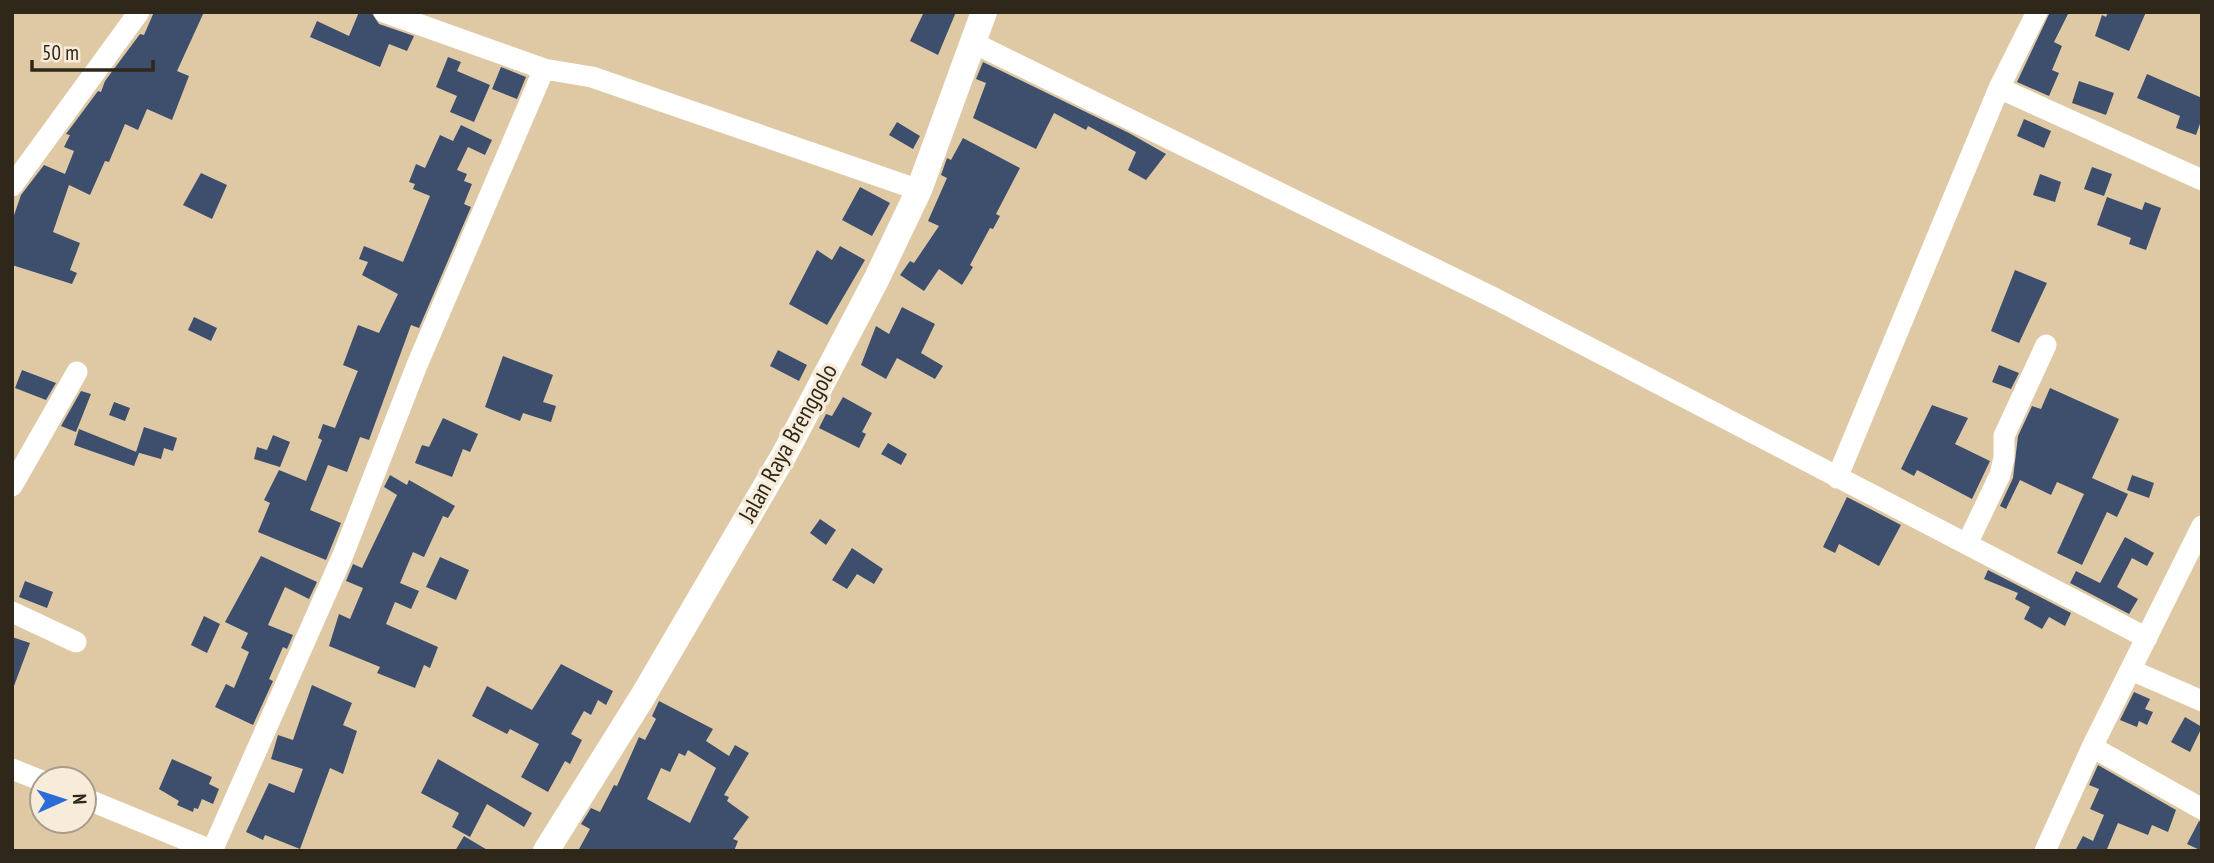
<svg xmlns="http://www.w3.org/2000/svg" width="2214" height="863" viewBox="0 0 2214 863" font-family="'PT Sans Narrow',sans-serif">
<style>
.building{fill:#3e4f6d;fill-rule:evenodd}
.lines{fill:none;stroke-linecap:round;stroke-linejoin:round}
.minor{stroke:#fff;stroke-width:21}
.major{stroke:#fff;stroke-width:26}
.labels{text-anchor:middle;stroke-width:7;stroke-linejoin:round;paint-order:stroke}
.street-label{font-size:24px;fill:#2f2719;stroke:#f7ecd9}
</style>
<rect width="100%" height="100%" fill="#dfc9a5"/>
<!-- building -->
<path class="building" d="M154,12H204L177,71L189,76L172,120L147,109L138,130L125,124L109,162L105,161L90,195L69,185L53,232L80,243L70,270L77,273L72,284L12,265V221L21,195L44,165L65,174L74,151L64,147L70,135L66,134L98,91L101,92L105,81L140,34L144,35Z
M359,12H371L379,24L414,36L407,51L389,44L380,67L310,37L317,21L349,36Z
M924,12H956L938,55L910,41Z
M2050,12H2069L2054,42L2062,46L2052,70L2059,73L2049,96L2017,82Z
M2108,12H2146L2129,51L2095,36L2102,15L2106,17Z
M448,57L461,62L457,71L490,85L474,122L450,112L457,96L436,87Z
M983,62L1129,133L1166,154L1146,180L1128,170L1136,152L1088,126L1086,130L1054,113L1036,149L973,118L986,83L976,79Z
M501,67L526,77L517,99L492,89Z
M2147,74L2202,98V118L2196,135L2176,128L2180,116L2137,98Z
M2079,81L2114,93L2106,115L2072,103Z
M2024,119L2051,131L2044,148L2017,136Z
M897,122L920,136L913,149L889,135Z
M461,125L492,140L485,155L468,147L457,170L467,174L464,181L472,184L464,204L471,207L419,328L411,325L369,440L360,437L347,472L328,465L310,510L341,523L326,560L258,532L270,503L264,500L279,470L306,481L322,440L318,438L323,424L335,428L357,373L358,371L343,365L358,325L379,333L398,294L362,275L368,262L359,259L364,246L403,262L430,196L413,189L415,184L409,182L416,164L425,168L440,135L453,141Z
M963,138L1020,168L996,214L1000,216L993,229L990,228L970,265L973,267L962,285L939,269L924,291L900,275L910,261L914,263L939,226L928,221L947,178L941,175L947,158L951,160Z
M2092,167L2112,174L2104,196L2084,189Z
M201,173L227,185L212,219L183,205Z
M2040,174L2061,182L2055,202L2033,195Z
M860,187L890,203L872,236L842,220Z
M2107,197L2142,210L2145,202L2161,208L2146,250L2129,244L2131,238L2097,225Z
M840,246L865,260L827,325L789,304L817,250L832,260Z
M2015,270L2047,283L2019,343L1991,331Z
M902,307L935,324L921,353L943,366L935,379L897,358L886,379L861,365L876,326L889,334Z
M194,317L217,328L211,341L188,330Z
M778,350L807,365L799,381L770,366Z
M503,356L553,375L543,402L556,406L551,422L523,413L520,421L485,407Z
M1999,365L2019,373L2011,389L1992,382Z
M22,370L56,383L46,400L15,388Z
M2050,388L2119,419L2092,478L2128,494L2117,517L2107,512L2082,565L2057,553L2084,494L2057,482L2051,495L2020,480L2006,509L2000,506L2013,478L2018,436L2032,406L2041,409Z
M81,391L91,394L76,432L61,426Z
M843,397L872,413L862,432L866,434L859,448L819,428L826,414L832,416Z
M114,402L130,408L125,421L109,415Z
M1932,405L1968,418L1955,444L1990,461L1972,499L1917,470L1914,476L1901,469Z
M443,418L478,434L470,452L463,449L452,477L415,463L422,445L429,447Z
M144,427L177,438L173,451L164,448L161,459L136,452Z
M79,429L139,453L134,466L74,445Z
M273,435L290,442L280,467L254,459L257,447L267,450Z
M888,443L907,454L901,465L881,454Z
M390,475L407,485L409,480L455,506L448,518L443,516L424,557L413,552L400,583L419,591L411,609L395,602L386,624L438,647L430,668L424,665L415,688L377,673L380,667L329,646L339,614L350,619L363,588L346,581L353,564L362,568L397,495L384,487Z
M2132,475L2154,483L2149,498L2127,490Z
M1847,497L1901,525L1879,566L1839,544L1835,553L1823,547Z
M820,519L836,530L826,545L810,533Z
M2125,537L2154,553L2147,566L2132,558L2117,587L2138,599L2129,614L2070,583L2076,571L2100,583Z
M852,548L883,569L874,584L857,574L847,589L832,580Z
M261,556L317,582L309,599L285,587L268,625L293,635L287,649L283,647L269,679L273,681L253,725L215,707L226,684L234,688L249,652L241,648L248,633L225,622Z
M440,557L469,570L456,600L426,587Z
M1988,570L2071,613L2065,626L2049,617L2042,629L2024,619L2030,607L2015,599L2018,593L1984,579Z
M25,581L53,592L47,608L19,597Z
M204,616L220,624L207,653L191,645Z
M12,637L30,643L14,686H12Z
M561,664L613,691L606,705L598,700L591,715L584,711L571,734L582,740L570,764L565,761L548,792L521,777L539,744L510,729L507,734L472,716L487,686L532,710Z
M312,685L352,703L343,725L357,731L343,774L330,768L300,849L265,835L263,840L246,832L269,783L294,793L303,769L271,759L278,735L293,740Z
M2134,692L2150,699L2145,709L2153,712L2147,725L2139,721L2137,727L2120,720Z
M659,701L713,729L706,741L729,756L735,745L749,753L724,795L729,797L727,801L749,817L733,839L738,841L734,851H578L590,829L581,824L591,808L600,812L614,785L617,786L639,737L645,740L656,719L652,716ZM688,750L716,768L690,823L647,799L661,768L670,772L679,753L685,756Z
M2185,717L2202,727L2190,752L2171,742Z
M172,759L212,777L209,784L219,789L213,804L202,799L198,809L194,808L193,812L177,805L179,801L159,789Z
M438,759L532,813L524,827L487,804L470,837L452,827L459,813L421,793Z
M2098,765L2176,810L2168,832L2152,825L2148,835L2118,823L2107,849L2111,851H2075L2083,836L2093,841L2104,815L2090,809L2099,789L2089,785Z
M2199,821L2202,822V851L2187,844Z
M464,836L489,851H455Z"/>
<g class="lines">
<!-- minor -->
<path class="minor" d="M384,12L544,69L592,77L919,190
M974,43L1496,299L2147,638
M1999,88L2202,180
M12,186L139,12
M1837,478L1999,88L2037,12
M12,486L77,372
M1967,544L2000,475L2004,458V436L2046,345
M12,612L76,642
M2131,670L2202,701
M2092,747L2202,809
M12,769L42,781
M84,798L213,851
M212,851L343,555L417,365L544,69
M2045,851L2092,747L2202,526"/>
<!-- major -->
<path class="major" d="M546,851L643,696L784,455L876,280L919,190L984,12"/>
</g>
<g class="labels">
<!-- street labels -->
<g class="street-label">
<text transform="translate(788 443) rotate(-61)" y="8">Jalan Raya Brenggolo</text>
</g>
</g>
<!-- border -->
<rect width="2214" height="863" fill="none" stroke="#2f2719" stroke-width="28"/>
<!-- north arrow -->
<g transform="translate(63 800) rotate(87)"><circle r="33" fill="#f7ecd9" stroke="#a79d8c" stroke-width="2"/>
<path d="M0-5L12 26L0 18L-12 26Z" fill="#2c6cd9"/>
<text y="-10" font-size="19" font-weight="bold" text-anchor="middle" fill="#2f2719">N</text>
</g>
<!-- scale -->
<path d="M32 60v10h121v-10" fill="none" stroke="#2f2719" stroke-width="3.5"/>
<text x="42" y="60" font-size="21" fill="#2f2719" stroke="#f7ecd9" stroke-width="5" paint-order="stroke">50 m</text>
</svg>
